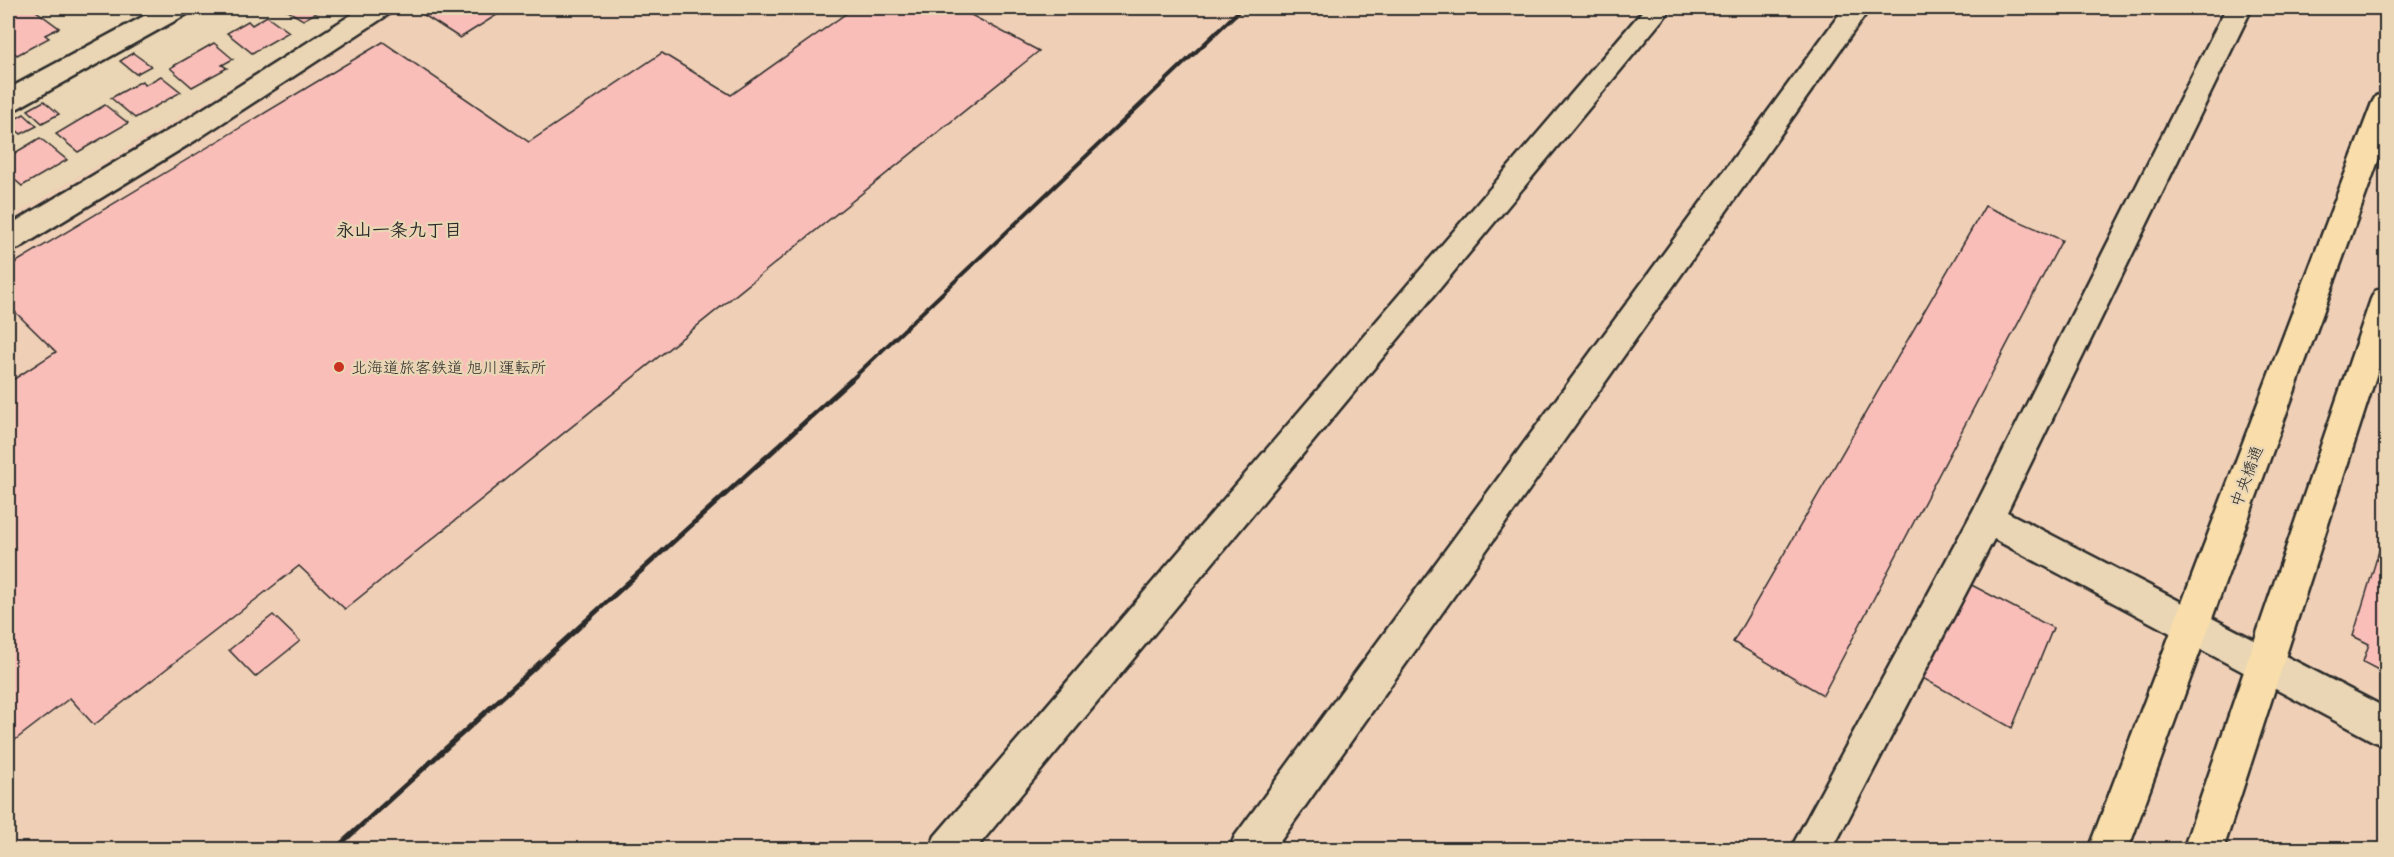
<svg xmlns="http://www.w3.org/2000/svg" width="2394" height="857" viewBox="0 0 2394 857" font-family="Pangolin,'Klee One',sans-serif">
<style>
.built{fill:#efcfb6}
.building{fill:#fabeb9;stroke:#2b2b2b;stroke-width:1.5}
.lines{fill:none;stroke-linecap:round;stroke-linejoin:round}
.minor-casing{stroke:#2b2b2b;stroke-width:5}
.major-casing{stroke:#2b2b2b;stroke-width:5}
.minor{fill:#ead6b4;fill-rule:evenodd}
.major{fill:#f9deab;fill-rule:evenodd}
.rail-far1{stroke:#2b2b2b;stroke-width:4}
.rail{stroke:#2b2b2b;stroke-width:5}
.poi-dot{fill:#c8321e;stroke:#ead6b4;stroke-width:2}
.labels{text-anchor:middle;stroke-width:4.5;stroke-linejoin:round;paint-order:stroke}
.poi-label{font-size:16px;fill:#2b2b2b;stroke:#ead6b4;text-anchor:start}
.street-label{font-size:16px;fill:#2b2b2b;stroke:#ead6b4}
.neighbourhood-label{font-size:18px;font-weight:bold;fill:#2b2b2b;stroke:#ead6b4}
</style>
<rect width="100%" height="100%" fill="#ead6b4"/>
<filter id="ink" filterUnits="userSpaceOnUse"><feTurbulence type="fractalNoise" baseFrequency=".0167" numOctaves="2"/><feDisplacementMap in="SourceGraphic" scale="12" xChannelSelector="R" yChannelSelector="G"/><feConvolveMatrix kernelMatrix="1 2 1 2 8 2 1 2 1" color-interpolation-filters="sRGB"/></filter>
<g filter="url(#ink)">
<!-- built -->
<path class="built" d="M364,8H2386V849H8V218Z"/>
<!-- building -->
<path class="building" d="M15,8H32L59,28L45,35L49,38L17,55L8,47V12Z
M283,8H325L303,20Z
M413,8H508L460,38Z
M854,8H958L1039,51L345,609L299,566L94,725L70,698L11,743L8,739V383L56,352L8,305V267L383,42L529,142L662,53L731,95Z
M267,16L289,32L252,53L227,33L248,21L252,25Z
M214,43L233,59L222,65L227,68L192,87L170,68Z
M133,53L151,66L136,74L120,61Z
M161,76L181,92L135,118L111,98L142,81L145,85Z
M44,101L59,114L42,123L28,110Z
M105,105L128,123L78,152L56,134Z
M24,114L37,126L21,134L8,123Z
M40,138L67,160L22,186L8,174V157Z
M1985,206L2062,240L1823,695L1733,642Z
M2386,528V674L2363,662L2369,644L2353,636Z
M1964,581L2053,628L2012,728L1919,676Z
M273,615L300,641L255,677L229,650Z"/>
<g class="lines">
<defs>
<path id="minor" d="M159,8H191L187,14L18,108L8,110V89Z
M362,8H393L389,14L196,140L19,248L8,251V226L176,126Z
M1645,8H1672L975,850H929L935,836Z
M1844,8H1870L1274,850H1229L1235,836Z
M2226,8H2252L2007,512L2386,708V746L2373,741L1994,539L1832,850H1790L1975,507Z"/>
<path id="major" d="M2386,93V139L2128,850H2088L2372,103L2376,96Z
M2386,287V345L2223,850H2183L2371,299L2375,291Z"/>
</defs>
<!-- minor casing -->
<use href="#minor" class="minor-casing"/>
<!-- major casing -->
<use href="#major" class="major-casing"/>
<!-- minor -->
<use href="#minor" class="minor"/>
<!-- major -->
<use href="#major" class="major"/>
<!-- rail-far1 -->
<path class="rail-far1" d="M849,382L1242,8"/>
<!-- rail -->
<path class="rail" d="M334,850L851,380"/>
</g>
</g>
<!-- markers -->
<circle class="poi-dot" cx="339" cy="367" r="6"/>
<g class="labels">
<!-- poi labels -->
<g class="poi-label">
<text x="351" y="373">北海道旅客鉄道 旭川運転所</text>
</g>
<!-- street labels -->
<g class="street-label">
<text transform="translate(2246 476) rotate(-69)" y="6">中央橋通</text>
</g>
<!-- neighbourhood labels -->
<g class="neighbourhood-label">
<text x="399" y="236">永山一条九丁目</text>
</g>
</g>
<!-- margin -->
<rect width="2394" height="857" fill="none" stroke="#ead6b4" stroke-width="30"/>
<rect x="15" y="15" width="2364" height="827" fill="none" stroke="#2b2b2b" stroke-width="2" filter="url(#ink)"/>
</svg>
